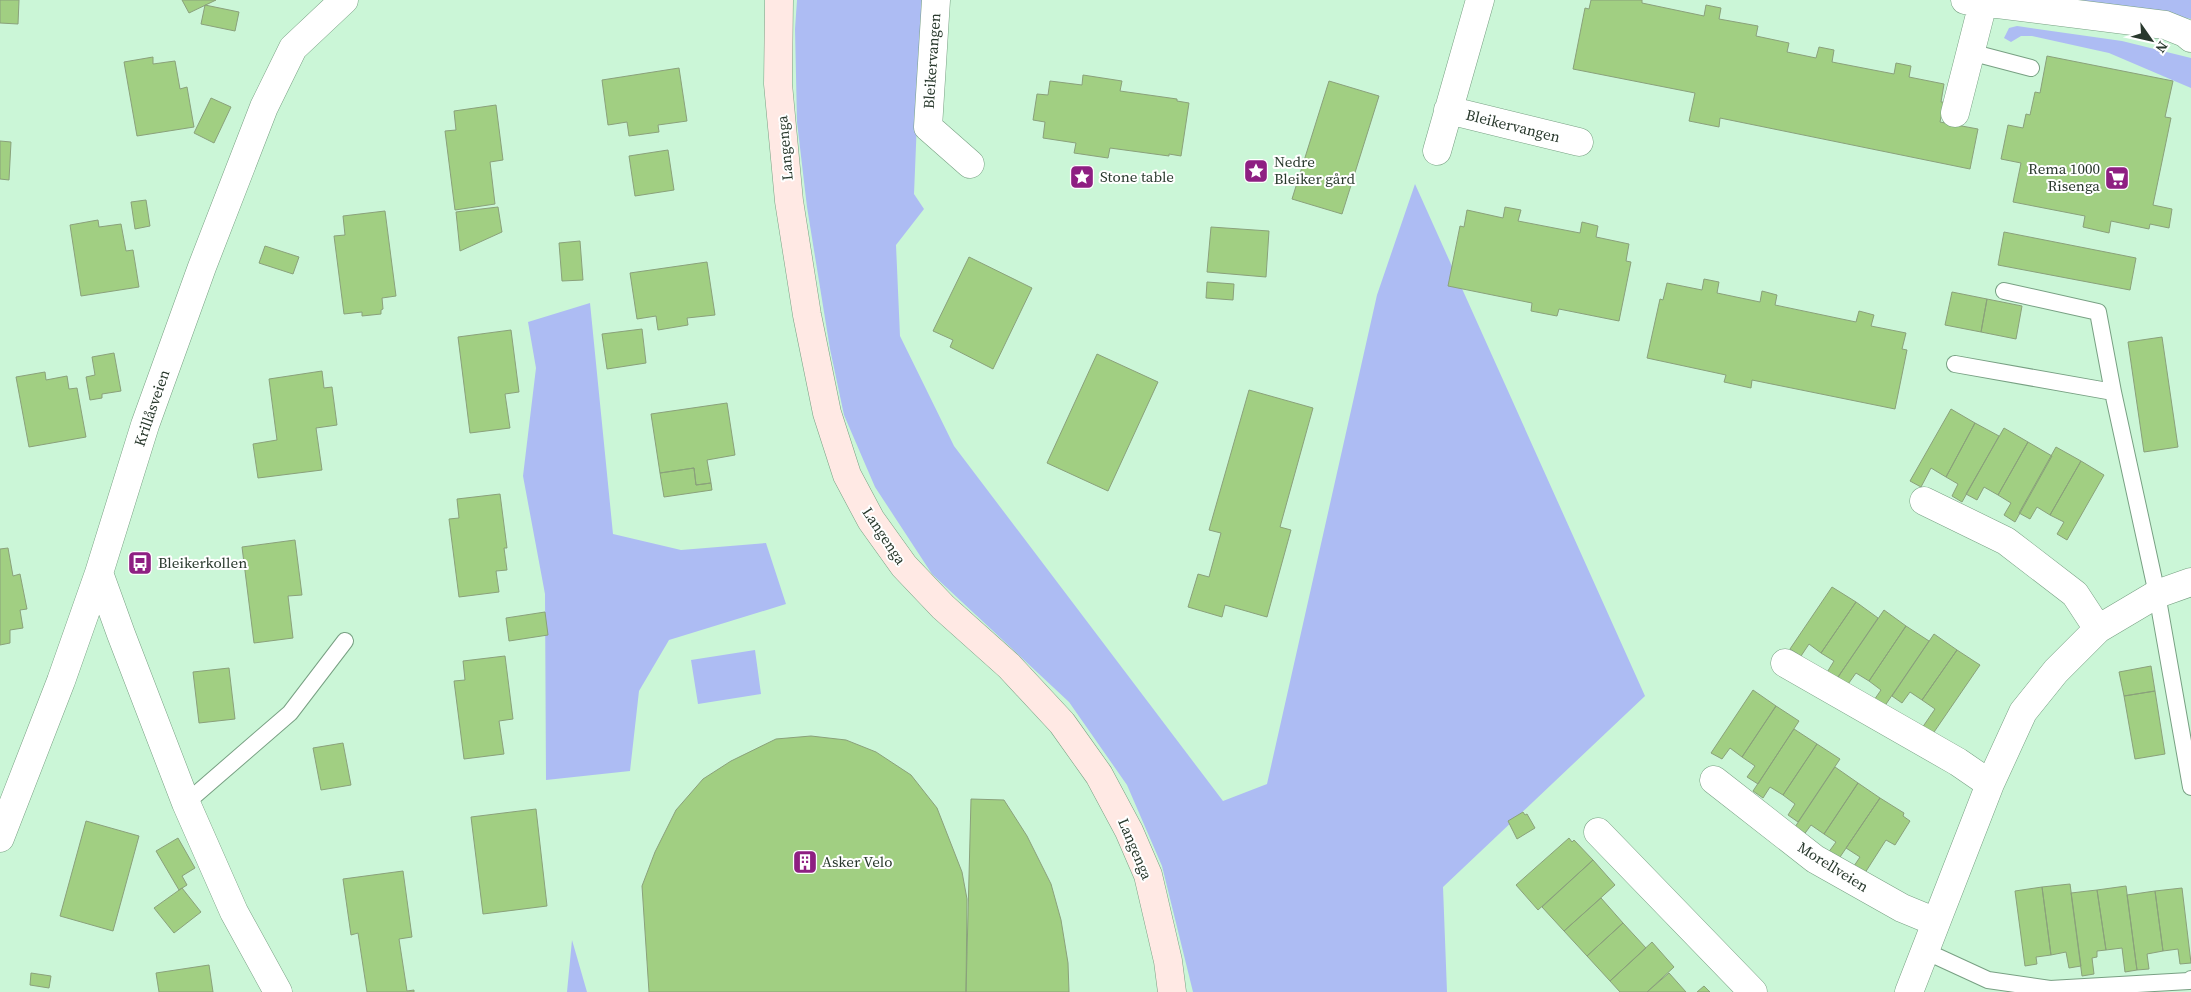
<svg xmlns="http://www.w3.org/2000/svg" width="2191" height="992" viewBox="0 0 2191 992" font-family="'Source Serif 4',serif">
<style>
.green{fill:#adbcf3}
.building{fill:#a1cf82;stroke:#8aa17b}
.lines{fill:none;stroke-linecap:round;stroke-linejoin:round}
.lane-casing{stroke:#78a083;stroke-width:18}
.street-casing{stroke:#78a083;stroke-width:29}
.secondary-casing{stroke:#78a083;stroke-width:29}
.lane{stroke:#fff;stroke-width:16}
.street{stroke:#fff;stroke-width:28}
.secondary{stroke:#ffe9e4;stroke-width:28}
.labels{text-anchor:middle;stroke-width:4;stroke-linejoin:round;paint-order:stroke}
.street-label{font-size:15px;fill:#29392d;stroke:#fff}
.poi-label{font-size:15px;fill:#29392d;stroke:#fff;text-anchor:start}
</style>
<rect width="100%" height="100%" fill="#cbf6d7"/>
<!-- green -->
<path class="green" d="M797,0H922L914,194L924,209L896,245L900,336L954,446L1223,801L1267,784L1377,295L1415,184L1645,696L1443,887L1447,992H1193L1162,866L1127,785L1069,702L932,574L875,487L844,415L830,349L807,207L797,122L795,29Z
M2055,0H2191V19L2153,11Z
M2017,26L2122,41L2191,58V88L2109,53L2032,36H2021L2011,42L2004,38L2009,28Z
M590,303L613,534L681,550L766,543L786,604L669,640L639,691L630,771L546,780L545,594L523,476L536,368L528,322Z
M755,650L761,694L698,704L691,660Z
M572,940L587,992H567Z"/>
<!-- building -->
<path class="building" d="M0,0H19L18,24L0,23Z
M182,0H216L189,13Z
M1591,0H1642V3L1704,16L1706,5L1721,8L1719,19L1758,26L1756,36L1789,43L1787,52L1816,58L1819,47L1834,50L1832,62L1894,74L1896,63L1911,66L1909,77L1944,84L1941,102H1944L1940,122L1978,129L1970,169L1720,118L1719,127L1689,121L1695,93L1573,69L1585,8L1589,9Z
M205,5L239,12L235,31L201,24Z
M2047,56L2173,81L2165,117L2171,118L2153,205L2172,209L2169,228L2150,224L2149,229L2111,221L2109,233L2083,227L2085,216L2013,202L2021,163L2001,159L2008,125L2023,128L2026,114L2030,115L2035,92L2040,93Z
M153,57V64L175,61L180,89L187,87L194,127L137,136L124,62Z
M679,68L687,121L658,125L659,132L629,136L627,122L608,125L602,80Z
M1083,75L1122,81L1120,91L1177,99V101L1189,103L1181,156L1169,154V156L1110,148L1108,158L1074,153L1076,143L1043,138L1045,122L1033,120L1037,94L1048,95L1050,81L1082,85Z
M1329,81L1379,96L1342,214L1292,199Z
M211,98L231,107L214,143L194,133Z
M496,105L503,160L490,162L495,204L455,210L445,131L456,130L454,111Z
M0,141L11,142L9,180L0,179Z
M668,150L674,190L635,196L629,156Z
M146,200L150,226L135,229L131,202Z
M498,207L502,232L460,251L456,212Z
M1505,207L1521,210L1518,221L1580,233L1582,222L1598,226L1596,237L1629,244L1626,261L1631,262L1619,321L1559,309L1557,316L1531,311L1532,303L1448,286L1460,226L1464,227L1467,210L1503,218Z
M385,211L396,296L382,298L383,309L381,310V314L362,316V312L344,314L334,236L345,235L343,216Z
M98,220L99,227L121,224L126,251L133,250L139,287L81,296L70,225Z
M1211,227L1269,231L1266,277L1207,272Z
M2004,232L2136,258L2130,290L1998,265Z
M580,241L583,280L562,281L559,243Z
M265,246L299,257L293,274L259,263Z
M969,257L1032,288L993,369L950,347L953,340L933,331Z
M707,262L715,315L687,318L688,325L658,330L656,316L637,319L630,273Z
M1704,279L1719,282L1717,293L1760,302L1762,291L1777,295L1775,305L1856,322L1859,311L1874,315L1871,326L1906,333L1902,349L1907,350L1895,409L1752,380L1751,388L1724,382L1726,375L1647,358L1660,299L1663,300L1667,283L1702,290Z
M1207,282L1234,284L1233,300L1206,298Z
M1952,292L1987,299L1981,332L1945,325Z
M1987,299L2022,306L2016,339L1981,332Z
M642,329L646,363L607,369L602,334Z
M511,330L519,392L505,394L510,428L470,433L458,337Z
M2162,337L2178,447L2144,452L2128,342Z
M114,353L121,391L102,394V398L90,400L86,377L95,375L92,357Z
M1097,354L1158,382L1108,491L1047,463Z
M322,371L324,388L332,387L337,425L316,428L322,470L258,478L253,444L277,440L269,379Z
M45,372L46,380L67,376L69,389L77,388L86,437L29,447L16,377Z
M1249,390L1313,408L1280,527L1291,530L1267,617L1225,605L1222,617L1188,607L1198,574L1209,577L1221,533L1209,530Z
M727,403L735,455L707,460L711,483L696,485L694,468L660,473L651,414Z
M1951,409L1975,423L1946,477L1931,468L1921,487L1910,481Z
M1975,423L1999,436L1962,502L1952,496L1958,484L1946,477Z
M2004,428L2028,442L1998,495L1984,487L1977,500L1966,494Z
M2028,442L2052,456L2015,522L2004,515L2011,503L1998,495Z
M2056,447L2081,461L2050,515L2037,507L2030,519L2019,513Z
M2081,461L2104,475L2067,540L2057,534L2064,522L2050,515Z
M694,468L696,485L711,483L712,490L664,497L660,473Z
M500,494L507,548H504L507,570L496,571L499,592L459,597L449,519L459,518L457,499Z
M295,540L302,595L288,596L293,638L254,643L242,547Z
M8,548L13,576L20,574L27,609L20,610L23,628L10,630V643L0,645V549Z
M1832,587L1856,602L1821,653L1809,644L1801,656L1790,649Z
M1856,602L1878,618L1836,680L1826,674L1834,661L1821,653Z
M1884,610L1906,626L1869,681L1856,673L1846,687L1836,680Z
M545,612L548,635L509,641L506,618Z
M1906,626L1929,641L1882,710L1872,703L1881,690L1869,681Z
M1934,634L1957,650L1922,700L1910,692L1902,703L1892,696Z
M1957,650L1980,665L1932,735L1922,728L1935,709L1922,700Z
M505,656L513,719L499,721L504,754L464,759L454,681L465,680L463,661Z
M2151,666L2155,691L2124,696L2119,672Z
M229,668L235,719L199,723L193,672Z
M1753,690L1776,706L1742,757L1730,748L1722,759L1711,753Z
M2155,691L2165,754L2135,759L2124,696Z
M1776,706L1799,721L1758,784L1747,777L1755,766L1742,757Z
M1794,729L1817,744L1783,795L1770,787L1763,798L1753,791Z
M811,736L846,740L876,752L911,775L937,808L962,872L967,899L966,992H649L642,886L655,852L676,810L703,779L731,761L776,739Z
M343,743L351,785L321,790L313,748Z
M1817,744L1840,759L1798,822L1788,815L1795,804L1783,795Z
M1835,767L1858,783L1824,834L1811,825L1803,836L1793,830Z
M1858,783L1880,798L1838,860L1828,853L1836,842L1824,834Z
M1880,798L1904,813L1903,816L1910,821L1895,845L1886,840L1863,876L1852,869L1860,857L1846,848Z
M971,799L1004,800L1027,836L1051,884L1061,920L1068,963L1069,992H966Z
M536,809L547,906L483,914L471,817Z
M1523,812L1525,815L1527,814L1535,828L1517,839L1508,821Z
M86,821L139,836L113,931L60,916Z
M178,838L195,868L182,876L187,885L179,890L156,851Z
M1569,838L1572,842L1574,840L1593,860L1538,910L1516,885Z
M1593,860L1615,885L1564,931L1542,907Z
M403,871L412,937L399,939L407,991L414,990V992H367L358,933L351,935L343,879Z
M2070,884L2081,966L2069,968L2066,952L2051,955L2042,887Z
M2126,886L2137,970L2125,972L2122,948L2106,950L2097,890Z
M2042,887L2051,955L2036,957L2037,964L2025,966L2015,891Z
M182,888L201,912L174,933L154,908Z
M2182,888L2191,963L2180,964L2178,949L2163,951L2155,891Z
M2097,890L2106,950L2097,951V957L2092,958L2094,974L2082,976L2071,893Z
M2155,891L2163,951L2147,954L2149,969L2137,970L2127,895Z
M1601,898L1623,923L1587,956L1564,931Z
M1623,923L1646,948L1610,981L1587,956Z
M1652,942L1674,967L1647,992H1620L1610,981Z
M209,965L213,992H159L156,973Z
M31,973L51,976L49,988L30,985Z
M1669,973L1686,992H1647Z
M1704,986L1710,992H1697Z"/>
<g class="lines">
<defs>
<path id="lane" d="M1970,52L2031,68
M2004,291L2098,312L2113,392
M1955,364L2113,392L2157,594L2191,787
M186,803L290,713L345,641
M1925,951L1988,980L2050,989L2189,981L2191,979"/>
<path id="street" d="M936,0L928,127L970,164
M1965,0L2165,25L2185,33L2191,38
M1448,110L1579,142
M1955,113L1983,3
M1437,151L1480,0
M1924,501L2006,541L2075,594L2098,629
M99,573L121,634L186,803L234,912L278,992
M1785,663L1958,762L1990,784
M1714,780L1815,859L1902,908L1936,922
M1598,832L1753,992
M0,838L61,681L99,573L145,425L202,267L264,107L293,48L344,0
M1909,992L1990,784L2023,712L2056,671L2098,629L2157,594L2191,582"/>
<path id="secondary" d="M779,0L778,84L789,201L807,315L827,413L847,475L871,520L904,566L943,607L1009,666L1062,723L1099,775L1129,831L1148,875L1168,961L1172,992"/>
</defs>
<!-- lane casing -->
<use href="#lane" class="lane-casing"/>
<!-- street casing -->
<use href="#street" class="street-casing"/>
<!-- secondary casing -->
<use href="#secondary" class="secondary-casing"/>
<!-- lane -->
<use href="#lane" class="lane"/>
<!-- street -->
<use href="#street" class="street"/>
<!-- secondary -->
<use href="#secondary" class="secondary"/>
</g>
<!-- icons -->
<defs>
<symbol id="sight-square" viewBox="-11 -11 22 22"><rect x="-9" y="-9" width="18" height="18" rx="4" fill="#8e1f82" stroke="#fff"/><path d="M0-6L1.8-2.2L6-1.7L2.9 1.2L3.7 5.4L0 3.3L-3.7 5.4L-2.9 1.2L-6-1.7L-1.8-2.2Z" fill="#fff"/></symbol>
<symbol id="supermarket-square" viewBox="-11 -11 22 22"><rect x="-9" y="-9" width="18" height="18" rx="4" fill="#8e1f82" stroke="#fff"/><path d="M-6-5.5h2.5l.6 2H6L4.5 2H-2.5L-4.4-4H-6ZM-1.5 3.2a1.3 1.3 0 1 0 .1 0ZM3 3.2a1.3 1.3 0 1 0 .1 0Z" fill="#fff"/></symbol>
<symbol id="bus-square" viewBox="-11 -11 22 22"><rect x="-9" y="-9" width="18" height="18" rx="4" fill="#8e1f82" stroke="#fff"/><path d="M-5-6H5V4H4V6H2V4H-2V6H-4V4H-5ZM-3.5-4V0h7V-4ZM-3.5 1.2v1.5H-2V1.2ZM2 1.2v1.5H3.5V1.2Z" fill="#fff"/></symbol>
<symbol id="building-square" viewBox="-11 -11 22 22"><rect x="-9" y="-9" width="18" height="18" rx="4" fill="#8e1f82" stroke="#fff"/><path d="M-4-6H4V6H1V3H-1V6H-4ZM-2.5-4.3h1.7v1.8h-1.7ZM.8-4.3h1.7v1.8H.8ZM-2.5-1h1.7V.8h-1.7ZM.8-1h1.7V.8H.8Z" fill="#fff"/></symbol>
</defs>
<g fill-rule="evenodd">
<use href="#sight-square" x="1242" y="157" width="28" height="28"/>
<use href="#sight-square" x="1068" y="163" width="28" height="28"/>
<use href="#supermarket-square" x="2103" y="164" width="28" height="28"/>
<use href="#bus-square" x="126" y="549" width="28" height="28"/>
<use href="#building-square" x="791" y="848" width="28" height="28"/>
</g>
<g class="labels">
<!-- street labels -->
<g class="street-label">
<text transform="translate(932 61) rotate(-86)" y="5">Bleikervangen</text>
<text transform="translate(1513 126) rotate(14)" y="5">Bleikervangen</text>
<text transform="translate(785 148) rotate(-95)" y="5">Langenga</text>
<text transform="translate(152 408) rotate(-71)" y="5">Krillåsveien</text>
<text transform="translate(884 536) rotate(56)" y="5">Langenga</text>
<text transform="translate(1135 849) rotate(67)" y="5">Langenga</text>
<text transform="translate(1833 867) rotate(32)" y="5">Morellveien</text>
</g>
<!-- poi labels -->
<g class="poi-label">
<text x="1274" y="167">Nedre<tspan x="1274" dy="17">Bleiker gård</tspan></text>
<text x="2100" y="174" text-anchor="end">Rema 1000<tspan x="2100" dy="17">Risenga</tspan></text>
<text x="1100" y="182">Stone table</text>
<text x="158" y="568">Bleikerkollen</text>
<text x="822" y="867">Asker Velo</text>
</g>
</g>
<!-- north arrow -->
<g transform="translate(2151 40) rotate(124)" stroke="#ffffff" stroke-width="4" paint-order="stroke">
<path d="M0-4L9 19L0 12L-9 19Z" fill="#29392d"/>
<text y="-8" font-size="14" font-weight="bold" text-anchor="middle" fill="#29392d">N</text>
</g>
</svg>
